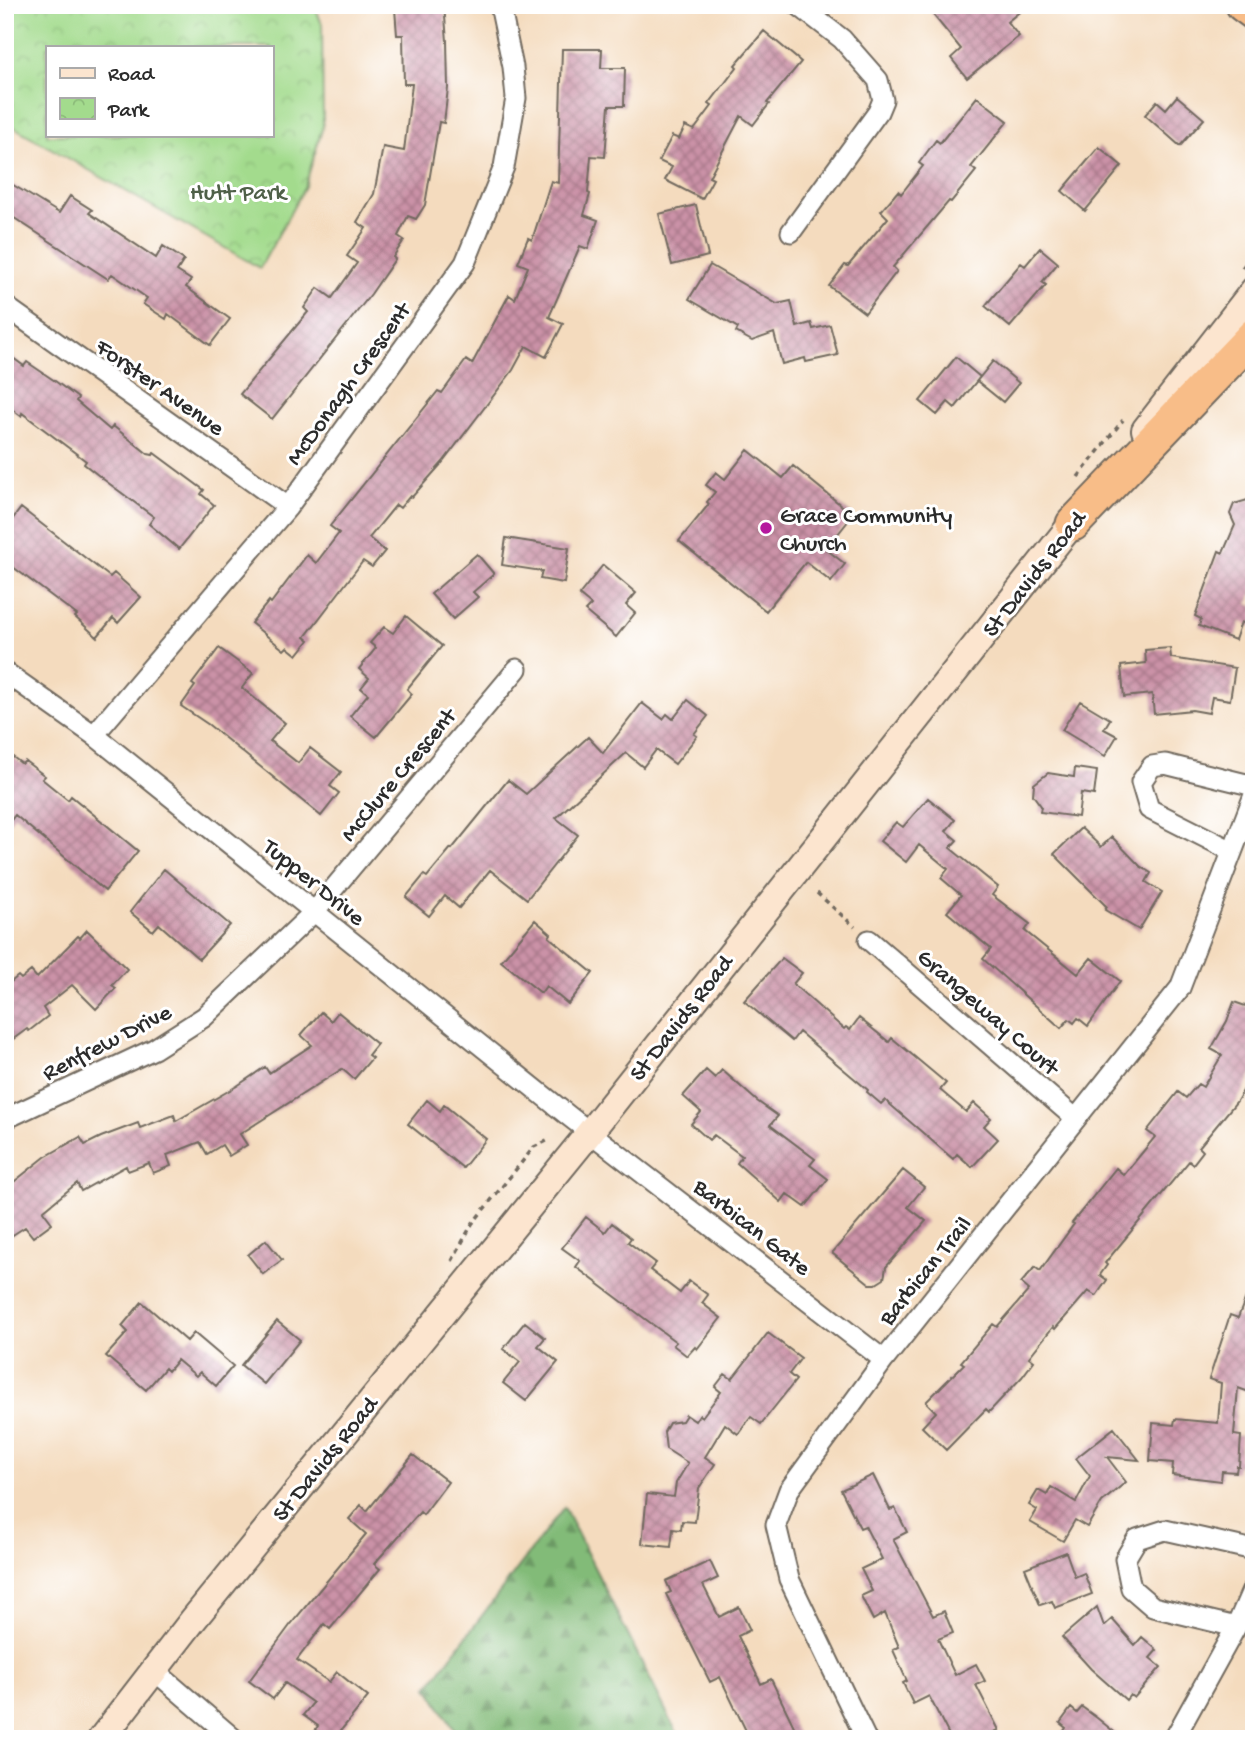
<svg xmlns="http://www.w3.org/2000/svg" width="1259" height="1744" viewBox="0 0 1259 1744" font-family="'Gochi Hand',sans-serif">
<style>
.forest{fill:url(#forest-firs);stroke:#567352;stroke-width:2}
.park{fill:url(#park-crowns);stroke:#67835c;stroke-width:2;fill-rule:evenodd}
.building{fill:url(#building-cross-hatch)}
.lines{fill:none;stroke-linecap:round;stroke-linejoin:round}
.minor-casing{stroke:#71695e;stroke-width:23}
.secondary-casing{stroke:#71695e;stroke-width:30}
.motorway-casing{stroke:#71695e;stroke-width:37}
.path{stroke:#71695e;stroke-width:3.5;stroke-dasharray:5 5;stroke-linecap:butt}
.minor{stroke:#fff;stroke-width:19}
.secondary{stroke:#fce5cf;stroke-width:26}
.motorway{stroke:#f8bd88;stroke-width:33}
.poi-dot{fill:#b5179e;stroke:#fff;stroke-width:2.5}
.labels{text-anchor:middle;stroke-width:6;stroke-linejoin:round;paint-order:stroke}
.park-label{font-size:24px;fill:#4f6048;stroke:#fff}
.street-label{font-size:24px;fill:#2b2b2b;stroke:#fff}
.poi-label{font-size:24px;fill:#2b2b2b;stroke:#fff;text-anchor:start}
</style>
<defs>
<pattern id="forest-firs" width="22" height="20" patternUnits="userSpaceOnUse" patternTransform="scale(1.75)"><rect width="22" height="20" fill="#82bb78"/><path d="M5 1l3.5 6h-7zM16 11l3.5 6h-7z" fill="#6b9863"/></pattern>
<pattern id="park-crowns" width="20" height="18" patternUnits="userSpaceOnUse" patternTransform="scale(1.75)"><rect width="20" height="18" fill="#a3db8d"/><path d="M2 6a3 3 0 1 1 6 0M12 15a3 3 0 1 1 6 0" fill="none" stroke="#8cbc7a"/></pattern>
<pattern id="building-cross-hatch" width="8" height="8" patternUnits="userSpaceOnUse" patternTransform="scale(1.75)"><rect width="8" height="8" fill="#cb92a7"/><path d="M0 0l8 8M0 8l8-8" fill="none" stroke="#a57788"/></pattern>
</defs>
<rect width="100%" height="100%" fill="#fff"/>
<filter id="ink" filterUnits="userSpaceOnUse"><feTurbulence type="fractalNoise" baseFrequency=".0143" numOctaves="2"/><feDisplacementMap in="SourceGraphic" scale="14" xChannelSelector="R" yChannelSelector="G"/><feConvolveMatrix kernelMatrix="1 2 1 2 8 2 1 2 1" color-interpolation-filters="sRGB"/></filter>
<filter id="wash" filterUnits="userSpaceOnUse"><feTurbulence type="fractalNoise" baseFrequency=".00686" numOctaves="4" result="noise"/><feDisplacementMap in="SourceGraphic" scale="28" xChannelSelector="R" yChannelSelector="G"/><feGaussianBlur stdDeviation="1.57" result="paint"/><feColorMatrix in="noise" values="0 0 0 0 0 0 0 0 0 0 0 0 0 0 0 0 0 1.4 0 .05"/><feComposite in="paint" operator="in"/></filter>
<g filter="url(#wash)">
<rect width="100%" height="100%" fill="#f4dbbe"/>
<!-- forest -->
<path class="forest" d="M564,1507L680,1739H460L428,1687Z"/>
<!-- park -->
<path class="park" d="M5,5H314L322,24L323,126L305,186L260,268L5,122ZM47,47H271V135H47Z"/>
<g id="blocks">
<!-- building -->
<path class="building" d="M412,5H444L447,41L448,88L444,123L439,122L425,205L416,219L408,216L398,236L404,240L393,257L395,259L371,294L272,419L240,394L308,312L304,308L318,288L332,298L357,263L347,256L366,228L357,222L374,194L383,147L404,151L412,84H404L403,35H397L395,9L412,7Z
M925,5H1028L1007,22L1019,36L967,78L951,58L961,49Z
M764,31L801,62L767,103L769,104L753,125L741,116L709,177L713,179L702,199L665,180L672,167L659,161L672,136L679,139L685,126L694,130L712,106L709,104L737,67L735,65Z
M562,49H602L601,68H625L624,106H609L605,157L591,156L588,193L590,194L584,215L598,220L588,249L580,246L549,317L563,324L546,357L526,346L513,370L443,462L412,497L410,496L400,508L396,505L369,538L385,551L372,567L363,561L305,637L309,640L297,655L287,647L284,650L251,623L269,601L271,603L307,555L316,563L339,533L330,526L438,391L442,393L466,360L472,364L509,295L515,299L528,267L518,263L528,238L532,240L551,181L558,183Z
M1177,96L1204,119L1180,146L1145,115L1157,101L1166,109Z
M977,97L1008,121L971,167L976,171L951,202L949,201L893,267L897,271L865,313L829,286L845,265L848,266L888,218L881,211L898,191L901,194L923,166L919,163L936,140L940,143Z
M1099,147L1122,166L1085,211L1062,191Z
M5,180L59,213L70,196L92,210L89,213L156,258L163,246L184,260L177,271L191,280L186,287L230,319L210,345L168,314L166,319L143,304L147,298L112,274L108,279L5,212Z
M696,205L708,256L672,265L659,214Z
M1040,248L1058,263L1042,282L1046,285L1010,327L985,306L1021,263L1025,266Z
M710,265L777,304L791,301L797,327L811,323L813,329L830,325L838,355L806,362L805,358L782,364L774,333L752,341L736,332L738,328L689,299Z
M5,352L24,366L27,362L55,381L78,398L76,401L110,430L113,426L148,454L153,455L154,453L204,490L201,494L214,505L179,549L149,524L154,517L103,479L84,464L86,461L22,413L21,416L5,404Z
M956,357L980,377L955,408L948,402L937,415L920,401Z
M993,361L1019,383L1003,402L977,381Z
M748,450L783,478L793,466L853,515L826,549L845,564L831,582L806,562L766,611L679,541L709,504L707,502L715,492L706,485L716,472L725,479Z
M1254,498V589L1248,604L1254,606V627L1241,622L1235,640L1199,626L1201,619L1195,616L1219,551L1223,553L1235,525L1230,514L1234,504Z
M21,508L110,577L114,573L141,597L118,623L113,618L97,637L75,617L77,615L5,561V529Z
M506,538L569,548L564,583L540,579L542,571L502,565Z
M477,554L494,574L473,592L478,597L453,619L431,594Z
M603,565L636,593L626,605L635,613L616,637L585,611L591,605L579,595Z
M406,616L442,646L407,689L412,694L376,737L350,716L368,694L361,688L369,678L359,669L376,648L370,643L384,627L393,633Z
M219,648L253,673L242,688L285,723L270,741L298,763L310,748L341,772L330,786L339,793L321,816L209,725L181,706L195,686L192,684Z
M1170,648L1171,658L1235,668L1230,700L1212,697L1209,713L1192,710L1154,714L1152,694L1124,697L1121,666L1146,663L1145,650Z
M688,700L708,716L694,734L697,736L675,764L656,750L643,767L626,753L556,818L578,835L527,899L490,870L459,908L445,896L429,916L406,897L424,875L427,877L451,848L452,849L508,780L526,794L588,737L603,753L642,703L663,719L667,714L673,719Z
M1080,701L1110,719L1104,729L1117,736L1105,756L1062,730Z
M5,751L22,764L25,761L45,776L42,779L68,800L71,796L138,851L105,891L15,815L5,828Z
M1075,768L1097,771L1094,795L1081,793L1078,817L1040,812L1041,806L1033,795L1034,784L1048,773L1074,777Z
M928,798L955,820L946,831L957,840L950,848L998,887L992,895L1030,924L1025,931L1078,974L1091,958L1120,981L1088,1026L1078,1018L1074,1023L1069,1019L1061,1028L983,959L991,949L947,912L961,895L941,878L948,869L919,845L906,862L880,841L896,822L903,827Z
M1081,828L1101,847L1112,837L1140,866L1151,873L1146,882L1162,892L1139,930L1105,910L1107,907L1054,854Z
M164,869L230,925L199,959L159,924L153,931L130,912Z
M535,920L551,934L549,937L593,973L568,1004L546,986L541,993L501,961Z
M87,930L127,969L112,985L116,988L96,1009L72,985L43,1008L48,1016L29,1031L27,1029L5,1045V987L18,976L21,979L31,971L37,978L78,936L80,938Z
M782,958L802,973L793,984L844,1029L846,1027L850,1030L859,1018L889,1042L892,1038L946,1083L940,1090L966,1112L974,1103L991,1118L984,1126L998,1139L972,1167L957,1154L953,1159L885,1100L881,1104L867,1092L868,1090L799,1032L792,1041L744,1001Z
M1234,1002L1254,1009V1072L1237,1101L1199,1147L1203,1151L1193,1164L1189,1161L1105,1263L1107,1265L1100,1275L1107,1280L1096,1296L1088,1291L1055,1329L1053,1327L1029,1357L1034,1361L1022,1377L989,1412L986,1409L946,1450L922,1427L936,1412L926,1402L964,1364L961,1362L993,1324L997,1327L1029,1290L1021,1283L1035,1267L1040,1271L1074,1224L1072,1223L1116,1168L1124,1175L1155,1137L1147,1131L1178,1092L1186,1098L1198,1084L1203,1087L1222,1055L1211,1049L1227,1021Z
M321,1012L331,1021L338,1012L377,1044L368,1055L372,1058L354,1079L342,1069L240,1134L247,1145L229,1156L222,1145L207,1154L200,1142L167,1155L171,1166L153,1173L149,1163L128,1171L126,1166L81,1191L77,1183L43,1211L52,1223L33,1237L25,1227L5,1240V1189L45,1157L80,1137L85,1145L101,1137L138,1123L140,1128L174,1115L176,1121L237,1086L265,1067L269,1073L312,1045L301,1035Z
M706,1070L715,1078L722,1070L757,1101L778,1116L770,1125L815,1159L810,1165L828,1179L805,1207L787,1194L781,1202L737,1163L742,1156L714,1135L709,1140L691,1124L701,1112L683,1096Z
M427,1100L440,1111L444,1105L486,1139L463,1168L408,1124Z
M903,1170L924,1187L908,1207L926,1221L886,1267L884,1279L876,1284H870L832,1253Z
M586,1217L605,1232L612,1223L631,1238L628,1242L656,1263L650,1270L680,1293L689,1281L708,1295L702,1303L721,1318L697,1349L695,1347L687,1356L673,1345L676,1342L576,1267L580,1261L562,1248Z
M266,1240L282,1260L263,1274L248,1255Z
M1252,1281L1254,1377L1249,1392L1238,1388L1234,1435L1241,1436L1239,1466H1237L1236,1472L1222,1471L1221,1481L1172,1475L1173,1463L1150,1461L1153,1423L1174,1425L1175,1419L1218,1423L1221,1383L1209,1379L1230,1315L1238,1318Z
M142,1302L187,1341L194,1333L233,1366L216,1386L200,1372L196,1376L177,1360L168,1371L165,1368L146,1390L106,1356L128,1332L122,1326Z
M277,1321L300,1340L264,1384L241,1365Z
M525,1322L545,1338L538,1346L558,1362L526,1401L503,1383L520,1362L503,1349Z
M768,1333L801,1358L789,1374L796,1380L761,1424L751,1417L738,1434L725,1424L705,1457L715,1464L699,1488L695,1522L682,1521L681,1530L673,1529L671,1547L642,1544L647,1494L674,1497L676,1483L688,1463L666,1449L664,1432L669,1423L682,1421L686,1415L695,1421L699,1415L702,1417L721,1392L715,1387L725,1374L732,1379Z
M1114,1428L1139,1460L1107,1457L1126,1482L1102,1502L1087,1527L1075,1520L1063,1541L1030,1522L1037,1510L1029,1505L1038,1490L1047,1495L1051,1487L1076,1502L1090,1476L1076,1458Z
M413,1455L448,1482L423,1515L420,1512L374,1564L380,1569L330,1629L324,1624L297,1660L329,1682L337,1672L368,1697L334,1739H326L315,1730L318,1726L303,1715L313,1703L285,1683L273,1699L249,1681L291,1624L366,1534L349,1519L361,1505L367,1511Z
M873,1475L890,1510L895,1508L907,1532L893,1539L933,1616L944,1611L953,1633L938,1639L955,1675L976,1664L985,1681L976,1685L999,1730L994,1732L997,1739H951L929,1696L913,1704L903,1683L907,1681L893,1650L899,1647L885,1613L873,1620L861,1596L872,1591L861,1569L882,1559L865,1526L860,1528L841,1490Z
M1066,1552L1075,1577L1084,1573L1092,1594L1055,1608L1052,1601L1040,1605L1025,1568Z
M710,1561L718,1578L703,1585L719,1617L739,1607L750,1630L738,1636L761,1684L771,1679L800,1739H750L720,1677L710,1682L666,1594L671,1592L666,1581Z
M1097,1607L1104,1626L1112,1619L1135,1645L1142,1637L1157,1650L1150,1658L1161,1667L1134,1698L1130,1695L1126,1700L1091,1669L1062,1637Z
M1082,1707L1097,1718L1123,1739H1058L1066,1728L1060,1723L1071,1708L1077,1713Z"/>
</g>
</g>
<g filter="url(#ink)">
<use href="#blocks" fill-opacity="0" stroke="#71695e" stroke-width="2"/>
<g class="lines">
<defs>
<path id="minor" d="M791,232L878,112L883,100L878,80L842,39L798,5
M5,306L288,507
M5,672L94,735L570,1117L884,1360
M94,735L288,507L465,263L504,167L516,98L513,67L500,5
M1232,851L1149,809L1141,782L1152,766L1165,764L1254,786
M869,940L1076,1119
M5,1119L154,1049L204,1017L314,912L517,669
M1236,1627L1153,1607L1131,1588L1125,1559L1137,1539L1165,1530L1254,1550
M155,1671L234,1739
M866,1739L789,1579L776,1525L789,1490L884,1360L1180,988L1254,795
M1174,1739L1236,1627L1254,1586"/>
<path id="secondary" d="M1145,430L1254,290
M101,1739L193,1620L590,1132L1083,510"/>
<path id="motorway" d="M1243,5L1254,13
M1073,524L1254,335"/>
</defs>
<!-- minor casing -->
<use href="#minor" class="minor-casing"/>
<!-- secondary casing -->
<use href="#secondary" class="secondary-casing"/>
<!-- motorway casing -->
<use href="#motorway" class="motorway-casing"/>
<!-- path -->
<path class="path" d="M1242,268L1254,253
M1078,477L1123,420
M817,893L855,927
M452,1261L472,1224L534,1147L551,1139"/>
<!-- minor -->
<use href="#minor" class="minor"/>
<!-- secondary -->
<use href="#secondary" class="secondary"/>
<!-- motorway -->
<use href="#motorway" class="motorway"/>
</g>
</g>
<!-- markers -->
<circle class="poi-dot" cx="766" cy="528" r="7"/>
<g class="labels">
<!-- park labels -->
<g class="park-label">
<text x="238" y="199">Hutt Park</text>
</g>
<!-- street labels -->
<g class="street-label">
<text transform="translate(347 383) rotate(-54)" y="8">McDonagh Crescent</text>
<text transform="translate(161 386) rotate(35)" y="8">Forster Avenue</text>
<text transform="translate(1033 573) rotate(-52)" y="8">St Davids Road</text>
<text transform="translate(397 774) rotate(-50)" y="8">McClure Crescent</text>
<text transform="translate(315 881) rotate(39)" y="8">Tupper Drive</text>
<text transform="translate(989 1011) rotate(41)" y="8">Grangeway Court</text>
<text transform="translate(680 1017) rotate(-52)" y="8">St Davids Road</text>
<text transform="translate(106 1041) rotate(-27)" y="8">Renfrew Drive</text>
<text transform="translate(753 1226) rotate(38)" y="8">Barbican Gate</text>
<text transform="translate(924 1270) rotate(-51)" y="8">Barbican Trail</text>
<text transform="translate(324 1458) rotate(-51)" y="8">St Davids Road</text>
</g>
<!-- poi labels -->
<g class="poi-label">
<text x="780" y="522">Grace Community<tspan x="780" dy="28">Church</tspan></text>
</g>
</g>
<!-- margin -->
<rect width="1259" height="1744" fill="none" stroke="#fff" stroke-width="28"/>
<!-- legend -->
<rect x="46" y="46" width="228" height="91" fill="#ffffff" stroke="#aaaaaa" stroke-width="2"/>
<rect x="60" y="68" width="35" height="10" fill="#fce5cf" stroke="#aaaaaa" stroke-width="2"/>
<text x="108" y="80" font-size="21" fill="#2b2b2b">Road</text>
<rect x="60" y="98" width="35" height="21" fill="url(#park-crowns)" stroke="#aaaaaa" stroke-width="2"/>
<text x="108" y="116" font-size="21" fill="#2b2b2b">Park</text>
</svg>
